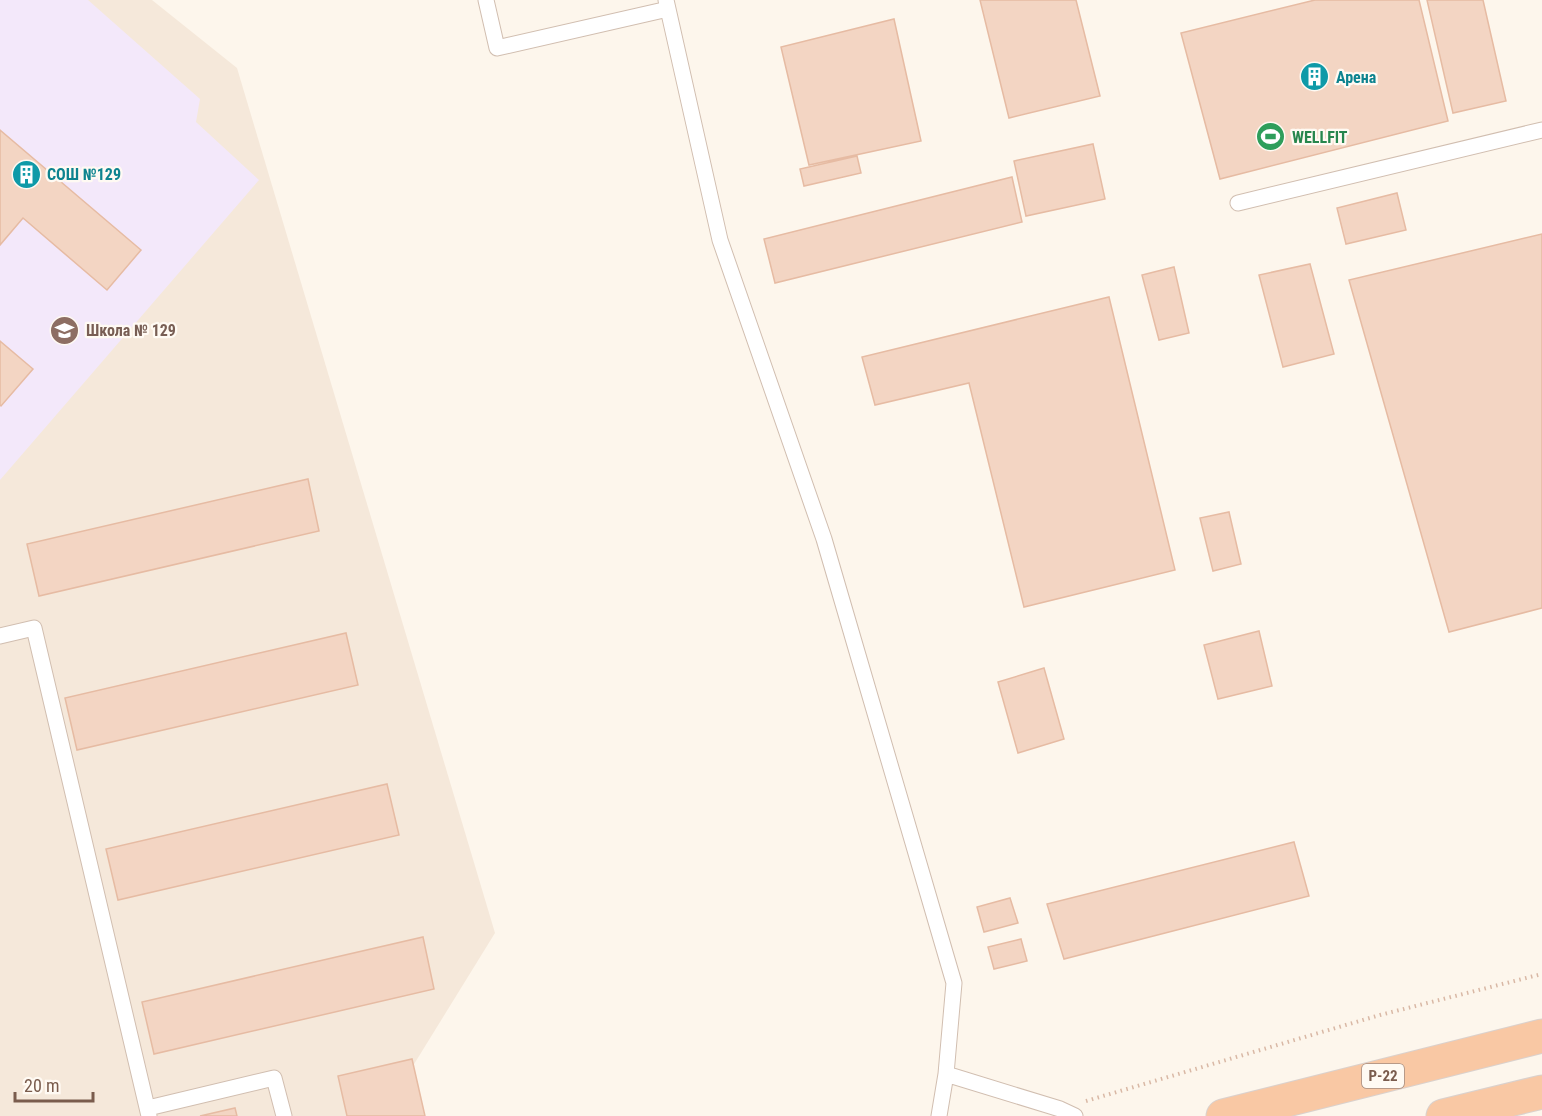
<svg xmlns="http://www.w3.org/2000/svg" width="1542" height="1116" viewBox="0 0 1542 1116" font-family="'Roboto Condensed',sans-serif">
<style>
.residential{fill:#f5e8da}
.education{fill:#f3e8fa}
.building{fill:#f3d5c3;stroke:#e6bba3;stroke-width:1.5}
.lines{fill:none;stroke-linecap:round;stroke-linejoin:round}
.service-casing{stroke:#d1beb0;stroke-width:17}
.trunk-casing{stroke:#dad1cd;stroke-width:35}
.path{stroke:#d9b8a5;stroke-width:4;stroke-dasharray:1.5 4.5;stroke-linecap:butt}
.service{stroke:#fff;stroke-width:15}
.trunk{stroke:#f9c8a4;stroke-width:33}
.labels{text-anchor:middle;stroke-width:4.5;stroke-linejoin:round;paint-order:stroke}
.shield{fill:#fffaf3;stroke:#a28b7f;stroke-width:1.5}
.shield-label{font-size:15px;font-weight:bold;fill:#7a5c4d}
.culture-label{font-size:16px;font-weight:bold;fill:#0d838f;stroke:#fffaf3;text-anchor:start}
.leisure-label{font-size:16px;font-weight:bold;fill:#27864d;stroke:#fffaf3;text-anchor:start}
.education-label{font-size:16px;font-weight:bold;fill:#785e54;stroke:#fffaf3;text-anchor:start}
</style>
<rect width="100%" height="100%" fill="#fdf6ec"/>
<!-- residential -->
<path class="residential" d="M0,0H152L237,68L495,933L382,1116H0Z"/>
<!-- education -->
<path class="education" d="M0,0H88L200,99L196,122L259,180L0,480Z"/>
<!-- building -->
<path class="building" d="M980,0H1076L1100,96L1009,118Z
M1315,0H1419L1448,121L1220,179L1181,33Z
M1427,0H1483L1506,101L1453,113Z
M894,19L921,141L809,165L781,47Z
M0,130L141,250L107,290L23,218L0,245Z
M1093,144L1105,199L1026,216L1014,161Z
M857,156L861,173L804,186L800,169Z
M1012,177L1022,222L775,283L764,239Z
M1397,193L1406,230L1346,244L1337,208Z
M1542,234V608L1449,632L1349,280Z
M1310,264L1334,354L1283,367L1259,275Z
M1174,267L1189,333L1159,340L1142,275Z
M1109,297L1175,570L1024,607L969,383L875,405L862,357Z
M0,341L33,369L1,406L0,405Z
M308,479L319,531L39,596L27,544Z
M1229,512L1241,564L1213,571L1200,518Z
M1259,631L1272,686L1218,699L1204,645Z
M346,633L358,685L77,750L65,698Z
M1044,668L1064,739L1018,753L998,682Z
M387,784L399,835L118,900L106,849Z
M1294,842L1309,896L1064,959L1047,904Z
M1010,898L1018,923L984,932L977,907Z
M423,937L434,989L154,1054L142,1002Z
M1021,939L1027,961L994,969L988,947Z
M412,1059L425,1116H347L338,1076Z
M235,1108L237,1116H200Z"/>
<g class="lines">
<defs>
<path id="service" d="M486,0L497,48L668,9
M666,0L720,240L824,539L954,983L946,1074L939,1116
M1238,203L1542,130
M0,636L34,628L149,1116
M946,1074L1060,1109L1075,1116
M148,1108L274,1078L284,1116"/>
<path id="trunk" d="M1223,1116L1542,1036
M1443,1116L1542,1092"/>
</defs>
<!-- service casing -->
<use href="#service" class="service-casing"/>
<!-- trunk casing -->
<use href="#trunk" class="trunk-casing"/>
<!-- path -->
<path class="path" d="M1086,1101L1380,1015L1542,974"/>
<!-- service -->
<use href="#service" class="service"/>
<!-- trunk -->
<use href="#trunk" class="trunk"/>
</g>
<!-- icons -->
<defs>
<symbol id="building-disc" viewBox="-11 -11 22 22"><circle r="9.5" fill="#0f9aa8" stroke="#fffaf3"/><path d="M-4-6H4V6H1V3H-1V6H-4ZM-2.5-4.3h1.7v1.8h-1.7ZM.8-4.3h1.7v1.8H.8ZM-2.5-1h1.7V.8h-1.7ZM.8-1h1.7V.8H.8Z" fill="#fff"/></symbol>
<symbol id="stadium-disc" viewBox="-11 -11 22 22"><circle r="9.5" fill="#2e9e5b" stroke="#fffaf3"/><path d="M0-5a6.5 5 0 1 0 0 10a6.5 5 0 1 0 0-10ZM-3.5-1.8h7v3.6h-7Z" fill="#fff"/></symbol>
<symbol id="school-disc" viewBox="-11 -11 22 22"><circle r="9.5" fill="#8d6e63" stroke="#fffaf3"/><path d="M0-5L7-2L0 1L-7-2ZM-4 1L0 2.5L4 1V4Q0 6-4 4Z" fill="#fff"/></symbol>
</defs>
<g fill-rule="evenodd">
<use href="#building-disc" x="1298" y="60" width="33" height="33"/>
<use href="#stadium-disc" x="1254" y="120" width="33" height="33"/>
<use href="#building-disc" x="10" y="158" width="33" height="33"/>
<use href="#school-disc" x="48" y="314" width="33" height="33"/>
</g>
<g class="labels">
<!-- shield labels -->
<rect class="shield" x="1362" y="1064" width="42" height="24" rx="4.5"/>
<g class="shield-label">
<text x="1383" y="1081">Р-22</text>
</g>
<!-- culture labels -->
<g class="culture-label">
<text x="1336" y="83">Арена</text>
<text x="47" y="180">СОШ №129</text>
</g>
<!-- leisure labels -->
<g class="leisure-label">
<text x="1292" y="143">WELLFIT</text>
</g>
<!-- education labels -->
<g class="education-label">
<text x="86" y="336">Школа № 129</text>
</g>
</g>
<!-- scale -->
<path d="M15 1092v9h78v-9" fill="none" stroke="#7a5c4d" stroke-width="3"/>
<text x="24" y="1092" font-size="18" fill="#7a5c4d" stroke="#fffaf3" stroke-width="4.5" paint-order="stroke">20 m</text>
</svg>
